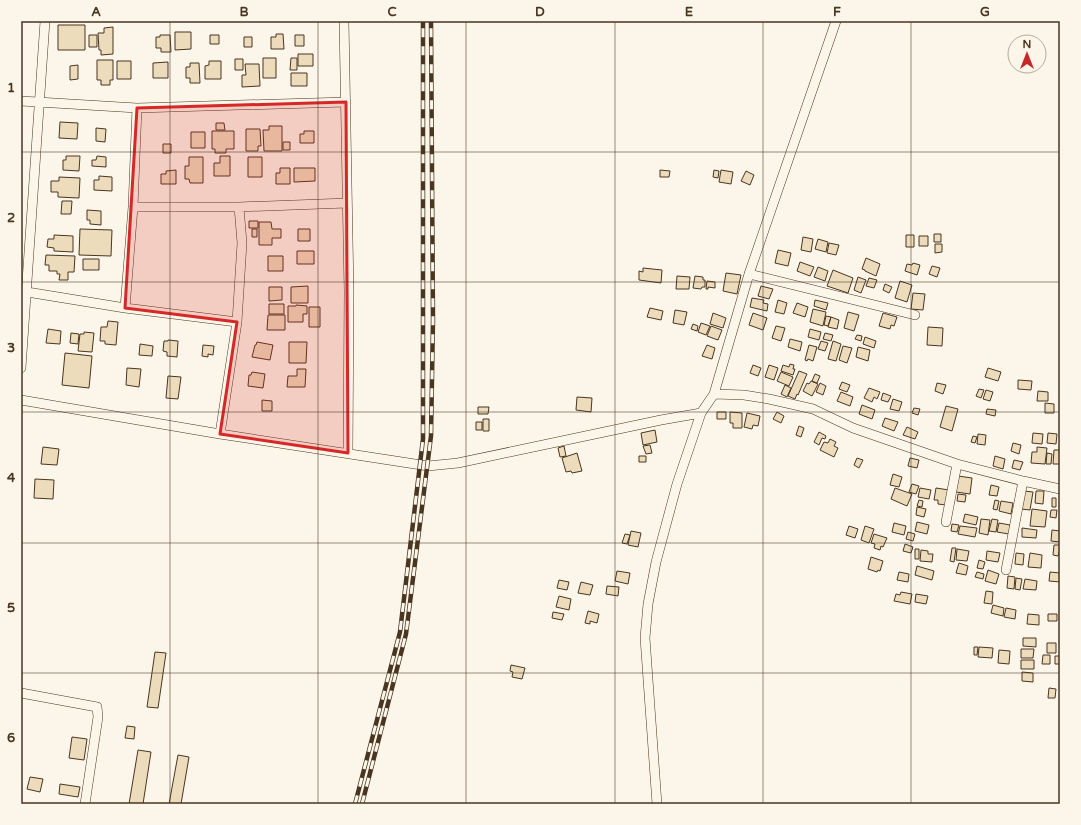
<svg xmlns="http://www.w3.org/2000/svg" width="1081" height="825" viewBox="0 0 1081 825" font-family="'Varela Round',sans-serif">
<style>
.building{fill:#ecdcbc;stroke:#4a3520}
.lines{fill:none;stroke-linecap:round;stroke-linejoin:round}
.street-casing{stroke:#4a3520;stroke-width:10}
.street{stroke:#fbf6e9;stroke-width:9}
.rail-casing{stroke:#4a3520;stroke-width:4.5}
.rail{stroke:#fbf6e9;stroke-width:3;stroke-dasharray:9;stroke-linecap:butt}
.marked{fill:#d62828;fill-opacity:0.2;stroke:#d62828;stroke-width:3;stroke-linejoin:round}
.grid{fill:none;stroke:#4a3520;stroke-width:1;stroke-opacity:0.55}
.neatline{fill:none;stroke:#4a3520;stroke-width:1.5}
.grid-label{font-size:13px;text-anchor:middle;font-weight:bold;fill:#4a3520}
</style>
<rect width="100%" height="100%" fill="#fbf6e9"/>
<!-- building -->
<path class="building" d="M58,25H85V50H58Z
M113,27V54L101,55V50H99L98,33H104V28Z
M175,32H191V49L175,50Z
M276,34H283L284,49H271V37H276Z
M89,35H97V47H89Z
M160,35H170L171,52H161V48H156V37H160Z
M210,35H219V44H210Z
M295,35H304V46H295Z
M244,37H252V47H244Z
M298,54H313V66H298Z
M263,58H276V78H263Z
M291,58H297V70H290Z
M235,59H243V70H235Z
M97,60H113V80H110V85H101V80H97Z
M117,61H131V79H117Z
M209,61H221V79H205V66L209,65Z
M168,62V78H153V63Z
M190,63H199L200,83H190V78H186V67H190Z
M245,64H259L260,86L242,87V75H246Z
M78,65V79L70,80V66Z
M291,73H307V86H291Z
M60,122L78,123L77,139L59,138Z
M216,123H224L225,130H216Z
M269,126H282V151H264L263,130H269Z
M96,128L106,129L105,142L96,141Z
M246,129H260L261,146H258V151H246Z
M212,131H234V149H226V153H215V149H212Z
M304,131H314V143H300V134H304Z
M191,132H205V148H191Z
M283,142H290V150H283Z
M163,144H171V153H163Z
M66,156H80L79,171L63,170V160H66Z
M97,156L106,157V167L92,166V160H96Z
M220,156H230V176H214V163H220Z
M189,157H203V183H190L189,179H185V166H189Z
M248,157H262V177H248Z
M280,168H290V184H276V173H280Z
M294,168H315V181L294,182Z
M176,170V184H161V174H166V171Z
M660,170L670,171L669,177H660Z
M714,170L719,171L718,178L713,177Z
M721,170L733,172L731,184L719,182Z
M746,171L754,175L750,185L741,181Z
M99,176L112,177V191L94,190V180H99Z
M59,177L80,178L79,198L58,197V192H51V181H59Z
M62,201H72L71,214H61Z
M87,210L101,211V225L90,224V220H87Z
M249,221H258V228H249Z
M259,222H271L272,229H281V238H272V245H259Z
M80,229L112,230L111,256L79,255Z
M252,229H257V237H252Z
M298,229H310V241H298Z
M934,234H941V242H934Z
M54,235L73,236V252L54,251V248L47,247L48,239H54Z
M906,235H914V247H906Z
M919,236H928V246H919Z
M803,237L813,239L811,252L801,250Z
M818,239L828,242L826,252L815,249Z
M829,243L839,245L836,255L827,253Z
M935,244H942V252L935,253Z
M778,250L791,253L788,266L775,263Z
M297,251H314V264H297Z
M46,255L75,256L74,272H68V280H59L60,274H57V271H49V265H45Z
M268,256H283V271H268Z
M866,258L880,264L876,276L865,271V270L862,269Z
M83,259H99V270H83Z
M800,262L814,267L810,276L797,271Z
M913,263L920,265L917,275L905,271L907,264L912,265Z
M932,266L940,268L937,277L929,274Z
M818,267L828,271L825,281L814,277Z
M643,268L662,270L661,283L639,280V271L643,272Z
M833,270L853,278L848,293L827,286Z
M726,273L741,275L737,294L723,291Z
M677,276L690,277L689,289H676Z
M695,276L703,277V280H705V287H702L701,289L693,288Z
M858,277L866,280L861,293L854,290Z
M869,278L877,280L874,288L866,286Z
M707,281L715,282V288L708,287V289H706Z
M900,281L912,285L907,302L895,298Z
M885,284L892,287L889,293L883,290Z
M308,286V303H291V287Z
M761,286L773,289L769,299L758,296Z
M269,287H282V300L269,301Z
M913,293L925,294L923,310L911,309Z
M752,298L764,300L763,303L768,304L767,311L750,307Z
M778,300L787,303L784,314L775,312Z
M815,300L828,303L826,310L814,306Z
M797,303L808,307L805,317L793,313Z
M269,304H284V314H269Z
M296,305L307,306V314H303V322H288V306H296Z
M309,307H320V327H309Z
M650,308L663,311L661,320L647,317Z
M813,309L826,312L823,326L810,322Z
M675,310L687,312L684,325L673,323Z
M848,312L859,315L854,331L844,328Z
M713,313L726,318L723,328L710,324Z
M753,313L767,318L763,330L749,325Z
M883,313L897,317L894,326L891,325L890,329L879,326Z
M268,315H285V330H267Z
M826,316L831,317L828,326L824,325Z
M831,317L839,320L837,329L828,327Z
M108,321L118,322L116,345L105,344V341H100L101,327H107Z
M701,323L710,326L706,335L698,332Z
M693,324L698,326L697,331L691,329Z
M711,326L722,330L718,340L707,336Z
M776,326L785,328L781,341L772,338Z
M928,327L943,328L942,346L927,345Z
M48,329L61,331L60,344L46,343Z
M810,329L821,332L819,340L808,337Z
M84,332L94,333L92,352L78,351L80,334H84Z
M71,333L79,334L78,344L70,343Z
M825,333L833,335L831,341L823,339Z
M857,335L862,336L861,341L855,339Z
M865,337L876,341L874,348L863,344Z
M790,339L802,342L800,351L788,347Z
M168,340L178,341L177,357L167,356V352L163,351L164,341H168Z
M821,341L828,343L825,351L818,349Z
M833,341L841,344L836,361L828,359Z
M257,342L273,345L270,360L252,357L255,345H256Z
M289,342H307L306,363H289Z
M140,344L153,346L152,356L139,355Z
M203,345L214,346L213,355L208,354V357L202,356Z
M707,345L715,348L712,359L702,356Z
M809,345L817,347L813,361L808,359L807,361L805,360Z
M843,346L852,348L847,363L839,360Z
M858,347L870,350L868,361L856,357Z
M65,353L92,356L89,388L62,385Z
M790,364L794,365L793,369H795L793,375L781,371L783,365L789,367Z
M753,365L761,368L758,376L750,373Z
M769,365L778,368L774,380L765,377Z
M127,368L141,369L139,387L126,385Z
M988,368L1001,372L998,381L985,377Z
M297,369H306L305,387H287L288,376H297Z
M799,371L807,374L798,395L797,394L795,399L788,396Z
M252,372L265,374L263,388L248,386L249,375H251Z
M781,372L793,377L789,386L777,381Z
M815,374L820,376L817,383L812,381Z
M168,376L181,377L178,399L166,398Z
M1018,380L1032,381L1031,390L1018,389Z
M811,381L818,384L812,396L803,391L807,383L809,384Z
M842,382L850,385L847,392L839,389Z
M820,383L826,386L823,395L816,392Z
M937,383L946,385L943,394L935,391Z
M785,385L791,388L787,397L781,394Z
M869,388L880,392L877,399L874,397L872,402L864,398Z
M979,389L984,390L981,398L976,396Z
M986,390L993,392L990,401L983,399Z
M1038,391L1048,392V401H1037Z
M841,392L853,397L850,406L837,401Z
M883,393L891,396L888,402L881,400Z
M577,397L592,398L591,412L576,410Z
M893,399L902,402L899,411L890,409Z
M262,400L272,401V411H262Z
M1045,403L1054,404V413H1045Z
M862,405L875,410L872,419L859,414Z
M946,406L958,409L952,431L940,427Z
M478,407H489L488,414H478Z
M914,408L920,409L918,415L912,413Z
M987,409L996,410L995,416L986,414Z
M717,412H726V419H717Z
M730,412L742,413V428H733V423H730Z
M777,412L784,416L781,423L773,419Z
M747,413L760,416L758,426L753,425L752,429L744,427Z
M885,418L898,422L894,431L882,426Z
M483,419H489V431H483Z
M476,422H482V430H476Z
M799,426L804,428L801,437L796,435Z
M907,427L918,432L915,439L903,435Z
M655,430L657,442L643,445L641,433Z
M819,432L826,436L825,439L822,438L819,445L814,442Z
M1033,433L1043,434L1042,444L1032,443Z
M1048,433L1057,434L1056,444L1047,443Z
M978,434L986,435L985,445L977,444Z
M973,436L977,437L975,443L971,442Z
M830,439L836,442L834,446L838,448L834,457L820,450L824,442L828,443Z
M1013,443L1021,445L1019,454L1011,451Z
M650,445L652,453L646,454L643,446Z
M564,446L566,456L560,457L558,448Z
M43,447L59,449L57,465L41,464Z
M1037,447L1047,448L1045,464L1031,463L1032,452H1037Z
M1054,450H1060V464H1053Z
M577,453L582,471L572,473L571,471L566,472L562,458Z
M1047,453L1052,454L1051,464H1046Z
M639,456H646V462H639Z
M995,456L1005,459L1003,469L993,466Z
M857,458L863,460L859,468L854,465Z
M910,458L919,460L917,468L908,466Z
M1014,460L1023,462L1020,470L1012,468Z
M893,474L902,477L899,487L890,485Z
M958,476L972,478L970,494L956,492Z
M35,479L54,480L53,499L34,498Z
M912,484L919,486L916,494L909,492Z
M991,485L999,487L997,496L989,495Z
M895,488L912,494L907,506L891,499Z
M920,488L931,490L929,499L918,497Z
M936,488L949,490L946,505L938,504V500H934Z
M1024,491L1033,492L1030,510L1021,509Z
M1036,491H1044L1043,504L1035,503Z
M958,494L966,495L965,502L957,501Z
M1052,498H1056V507H1052Z
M919,500L923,501L922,507L917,506Z
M995,500L999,501L997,510L993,509Z
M1001,501L1013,503L1011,514L999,511Z
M917,507L926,509L924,517L916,515Z
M1032,509L1047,511L1045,527L1030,526Z
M1051,510H1057L1056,518L1050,517Z
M965,514L978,517L976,525L963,522Z
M981,519L990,520L988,535L979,533Z
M992,519L998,520L996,532L989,531Z
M917,522L929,525L927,534L915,531Z
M894,523L906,526L904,535L892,532Z
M999,523L1010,525L1009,534L997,532Z
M952,524L959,525L957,532L951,531Z
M849,526L858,529L855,538L846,535Z
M865,526L874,529L869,543L861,540Z
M960,526L977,528L975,537L958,534Z
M1022,528L1037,530L1036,538L1022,537Z
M1052,530L1060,531V542L1051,541Z
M631,531L641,533L638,547L628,545Z
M908,532L915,534L913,541L906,539Z
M625,534L630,535L627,544L622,543Z
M874,534L887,538L883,547L881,546L880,550L874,548L875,544L871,543Z
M905,544L913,547L911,553L903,551Z
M1054,545H1060V552H1059L1058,556L1053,555Z
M952,548H956L954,562L950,561Z
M915,549H919V559H915Z
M957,549L969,551L967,561L956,560Z
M921,550L928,551V554H933L932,562L920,561Z
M987,551L1000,553L998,562L986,560Z
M1016,553L1024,554L1023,565L1015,564Z
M1030,553L1042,555L1041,568L1028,567Z
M871,557L883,561L880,571L878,570L877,572L868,569Z
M979,560L985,562L983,569L977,568Z
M959,563L968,566L966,575L956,573Z
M917,566L934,571L932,580L915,575Z
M988,570L999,574L996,584L985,581Z
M617,571L630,573L628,584L615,581Z
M899,572L909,574L908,582L897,580Z
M977,572L984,574L983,579L975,577Z
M1050,572L1060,573V582L1049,581Z
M1008,576L1015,577L1014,589L1007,588Z
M1016,578L1022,579L1020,590L1015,589Z
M1025,579L1037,581L1036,590L1023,589Z
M559,580L569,582L567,590L557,588Z
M581,582L593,585L590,595L578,593Z
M607,586L619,587L618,596L606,594Z
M986,591L993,592L992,604L984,603Z
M901,592L912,594L910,604L894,601L896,594L900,595Z
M916,594L928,596L926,604L915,602Z
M559,596L571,599L569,610L556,607Z
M993,605L1004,608L1003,616L991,613Z
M1006,608L1016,610L1015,619L1004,617Z
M588,611L599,614L597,623L590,621V624L585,623Z
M553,612L564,614L562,620L552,618Z
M1028,614L1039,615V625L1027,624Z
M1048,614H1057V621H1048Z
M1023,638H1036V647L1023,646Z
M1047,643H1056V653H1047Z
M974,647H978L977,655H974Z
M979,647L993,648L992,658L978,657Z
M1021,649H1034L1033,658H1021Z
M999,650L1010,651L1009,664L998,663Z
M155,652L166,653L158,708L147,707Z
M1043,655H1050V664H1042Z
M1055,656H1060V664H1055Z
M1021,660H1034V669H1021Z
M511,665L525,668L522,679L512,677L513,672L510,671Z
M1022,672L1033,673V682L1022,681Z
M1049,688L1056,689L1055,698H1048Z
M127,726L135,727L134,739L125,738Z
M72,737L87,739L84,760L69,758Z
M138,750L151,752L143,804H129Z
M178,755L189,757L181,804H169Z
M30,777L43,779L40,792L27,789Z
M60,784L80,787L78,797L59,794Z"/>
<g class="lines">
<defs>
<path id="street" d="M344,21L349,292L348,453
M21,101L137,108L346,102
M133,207H239L347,203
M749,274L915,315
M21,291L125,308L237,322
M125,308L133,207L137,108
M21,368L45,21
M714,394L744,395L769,399L813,409L853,428L957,464L1023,481L1060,489
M21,400L220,434L428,466L458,463L661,420L701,413
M220,434L237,322L242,243L239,207
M946,522L957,464
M1006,570L1023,481
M21,693L97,707L98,717L85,804
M657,804L645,638L648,604L656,562L677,484L701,413L714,394L749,274L836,21"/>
</defs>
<!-- street casing -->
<use href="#street" class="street-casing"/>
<!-- street -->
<use href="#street" class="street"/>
<defs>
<path id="rail" d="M355,804L400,632L423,439V21
M362,804L406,634L431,436L433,320L431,21"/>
</defs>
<!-- rail casing -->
<use href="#rail" class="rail-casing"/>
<!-- rail -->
<use href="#rail" class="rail"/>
</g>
<!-- marked area -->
<path class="marked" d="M346,102L348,453L220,434L237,322L125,308L137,108Z"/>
<!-- grid -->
<path class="grid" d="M170,21V804M318,21V804M466,21V804M615,21V804M763,21V804M911,21V804M21,152H1060M21,282H1060M21,412H1060M21,543H1060M21,673H1060"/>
<!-- border -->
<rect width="1081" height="825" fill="none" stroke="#fbf6e9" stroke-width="44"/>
<!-- north arrow -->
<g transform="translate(1027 54)"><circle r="19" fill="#fbf6e9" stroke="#b4a999"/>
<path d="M0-3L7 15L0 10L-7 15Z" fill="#c62828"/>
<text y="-6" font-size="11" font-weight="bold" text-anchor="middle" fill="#4a3520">N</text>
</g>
<rect x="22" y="22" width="1037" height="781" class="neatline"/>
<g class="grid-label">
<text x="96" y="16">A</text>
<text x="244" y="16">B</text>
<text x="392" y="16">C</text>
<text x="540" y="16">D</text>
<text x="689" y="16">E</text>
<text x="837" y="16">F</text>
<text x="985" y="16">G</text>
<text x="11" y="92">1</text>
<text x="11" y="222">2</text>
<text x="11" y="352">3</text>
<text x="11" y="482">4</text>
<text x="11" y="612">5</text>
<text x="11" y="742">6</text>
</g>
</svg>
